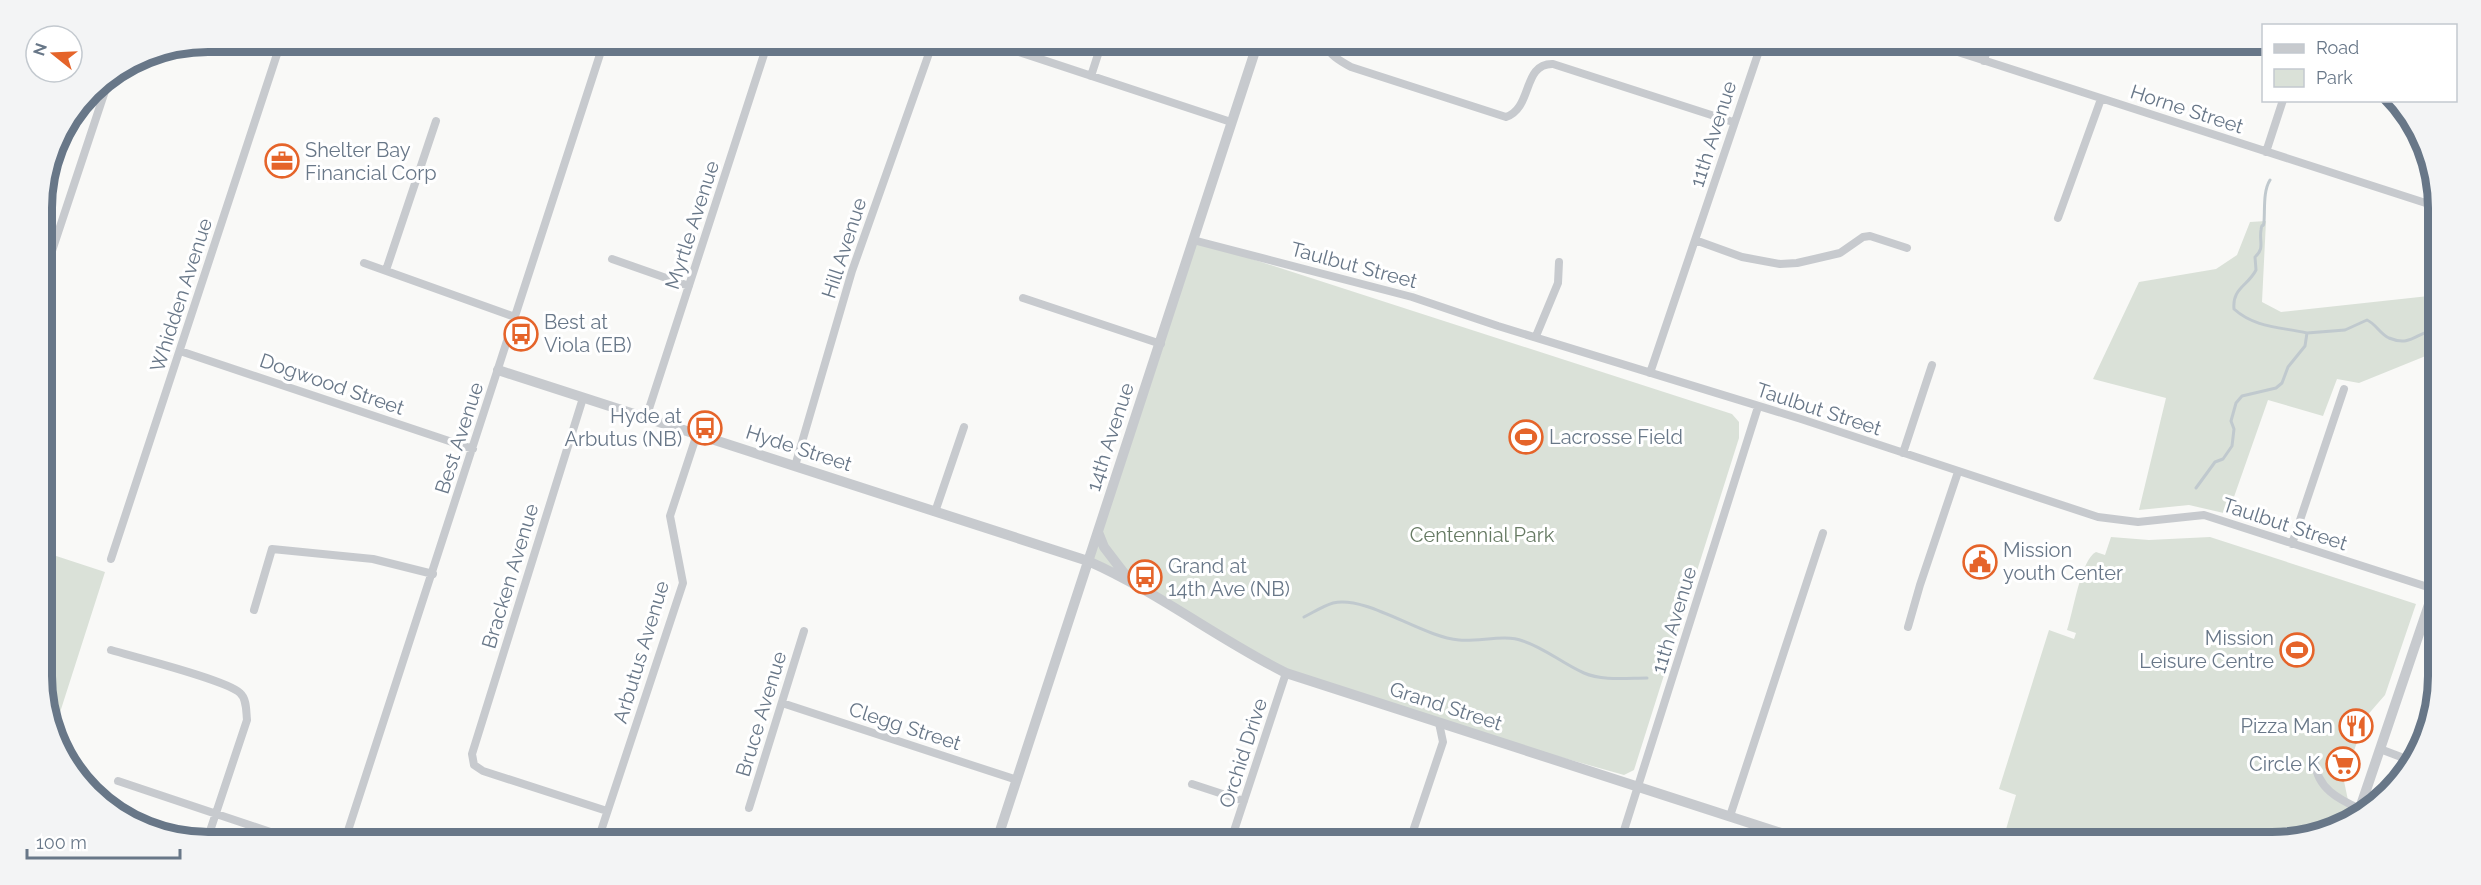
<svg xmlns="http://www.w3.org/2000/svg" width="2481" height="885" viewBox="0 0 2481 885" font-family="Raleway,sans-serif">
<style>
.green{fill:#dae1d8}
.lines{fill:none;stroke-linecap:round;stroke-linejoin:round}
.stream{stroke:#c0c9ce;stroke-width:3}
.minor{stroke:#c7cace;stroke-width:8}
.tertiary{stroke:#c7cace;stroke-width:10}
.labels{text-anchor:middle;stroke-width:6;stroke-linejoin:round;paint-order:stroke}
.street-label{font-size:20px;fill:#687788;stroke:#fff}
.poi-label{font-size:20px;fill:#687788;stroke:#fff;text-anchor:start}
.park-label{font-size:20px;fill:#667a63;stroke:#fff}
.rim{fill:none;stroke:#687788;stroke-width:8}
</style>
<rect width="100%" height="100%" fill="#f9f9f7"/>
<!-- green -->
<path class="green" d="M2266,221L2262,302L2281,312L2438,295V351L2359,383L2337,379L2323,416L2268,400L2228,514L2189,505L2139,510L2166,398L2093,379L2139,282L2216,269L2237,255L2250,222Z
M1193,240L1732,414L1739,422V438L1634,770L1624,775L1450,726L1286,673L1088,561Z
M2111,537L2149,540L2210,537L2416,604L2385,695L2365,718L2344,781L2349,805L2343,820L2283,843H2002L2016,795L1999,789L2049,630L2074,639L2076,633L2067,630C2073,613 2081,559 2096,552L2105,555Z
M44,552L105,572L55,728L45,709Z"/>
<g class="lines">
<!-- stream -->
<path class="stream" d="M2270,180C2263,191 2265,209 2264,222C2263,230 2262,221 2261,230C2259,242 2265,248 2255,257L2256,270C2248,286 2232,288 2234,309C2255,328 2281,327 2307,333
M2196,488L2215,462L2223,459L2232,446L2234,429L2231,421L2236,403L2242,396L2276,388L2282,383L2288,367L2305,346L2307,333L2345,330L2367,320C2376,324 2380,334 2389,338C2413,348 2417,330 2438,330
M1304,617C1314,612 1323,606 1333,603C1367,595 1422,637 1459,640C1479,642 1505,634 1523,641C1545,648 1563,664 1584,673C1602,681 1627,678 1647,678"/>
<!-- minor -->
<path class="minor" d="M989,42L1231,122
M1324,42C1329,55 1340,61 1351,67L1506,117C1533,108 1522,63 1553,64L1733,122
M1927,42L2438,207
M1984,61L1989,42
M1091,76L1102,42
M2266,152L2283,100
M2058,218L2101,99
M1193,240L1412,297L1498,326L1801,419L2098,517L2138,522L2204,515L2434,589
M1695,240L1742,257L1780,264L1797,263L1840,253L1863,237L1870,236L1907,248
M612,259L689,286
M364,263L515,317
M386,270L436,121
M43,278L110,76
M1023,298L1161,344
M1536,336L1558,283L1559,262
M180,351L473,449
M1650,373L1762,42
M583,398L472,754L474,765L483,771L607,811
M646,418L768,42
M1903,453L1932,365
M795,466L852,271L933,42
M935,512L964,427
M2292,544L2344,389
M111,559L281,42
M254,610L272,549L373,559L433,574
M1908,627L1920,585L1958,472
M111,650C134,657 227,680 240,693C247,699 246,711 247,720L206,843
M782,703L1017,780
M2380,749L2409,760
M2315,762C2317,788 2338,799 2360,809
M118,781L303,843
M1192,784L1244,801
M749,808L804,631
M1730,816L1823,533
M344,843L604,42
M597,843L683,583L670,516L697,434
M1230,843L1286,673
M1409,843L1443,742L1439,723
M1620,843L1758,407"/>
<!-- tertiary -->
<path class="tertiary" d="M498,370L1088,561C1158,592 1218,639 1286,673L1812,843
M1098,532L1104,547L1127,577
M2358,814L2439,575
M996,843L1258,42"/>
</g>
<!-- icons -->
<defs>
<symbol id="office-ring" viewBox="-11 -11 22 22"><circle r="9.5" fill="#fff" stroke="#e5642a" stroke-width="1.5"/><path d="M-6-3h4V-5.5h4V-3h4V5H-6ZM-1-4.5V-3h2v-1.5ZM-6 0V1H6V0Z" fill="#e5642a"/></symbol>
<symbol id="bus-ring" viewBox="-11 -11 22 22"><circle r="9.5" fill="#fff" stroke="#e5642a" stroke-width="1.5"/><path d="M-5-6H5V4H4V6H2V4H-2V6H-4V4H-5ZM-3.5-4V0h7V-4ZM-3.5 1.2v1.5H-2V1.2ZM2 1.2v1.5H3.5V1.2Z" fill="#e5642a"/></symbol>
<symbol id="stadium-ring" viewBox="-11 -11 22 22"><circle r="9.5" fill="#fff" stroke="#e5642a" stroke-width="1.5"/><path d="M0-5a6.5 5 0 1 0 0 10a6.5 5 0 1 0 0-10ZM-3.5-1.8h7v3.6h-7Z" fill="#e5642a"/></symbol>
<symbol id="civic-ring" viewBox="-11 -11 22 22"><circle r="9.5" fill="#fff" stroke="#e5642a" stroke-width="1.5"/><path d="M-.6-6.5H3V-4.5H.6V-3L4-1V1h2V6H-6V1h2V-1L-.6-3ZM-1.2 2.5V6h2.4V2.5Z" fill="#e5642a"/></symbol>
<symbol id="restaurant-ring" viewBox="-11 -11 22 22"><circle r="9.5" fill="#fff" stroke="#e5642a" stroke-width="1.5"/><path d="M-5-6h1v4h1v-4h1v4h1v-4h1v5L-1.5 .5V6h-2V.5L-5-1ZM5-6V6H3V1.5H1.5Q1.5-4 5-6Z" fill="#e5642a"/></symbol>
<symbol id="supermarket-ring" viewBox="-11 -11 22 22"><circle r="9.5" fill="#fff" stroke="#e5642a" stroke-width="1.5"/><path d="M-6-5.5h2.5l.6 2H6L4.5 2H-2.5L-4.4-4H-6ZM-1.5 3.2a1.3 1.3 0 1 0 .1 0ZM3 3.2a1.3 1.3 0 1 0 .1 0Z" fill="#e5642a"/></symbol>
</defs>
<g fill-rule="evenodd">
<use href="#office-ring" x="263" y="142" width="38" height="38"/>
<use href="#bus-ring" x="502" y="315" width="38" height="38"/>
<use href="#bus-ring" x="686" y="409" width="38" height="38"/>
<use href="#stadium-ring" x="1507" y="418" width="38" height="38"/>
<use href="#civic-ring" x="1961" y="543" width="38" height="38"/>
<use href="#bus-ring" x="1126" y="558" width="38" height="38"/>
<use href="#stadium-ring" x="2278" y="631" width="38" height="38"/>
<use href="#restaurant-ring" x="2337" y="707" width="38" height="38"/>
<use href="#supermarket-ring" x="2324" y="745" width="38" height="38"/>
</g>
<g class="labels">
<!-- street labels -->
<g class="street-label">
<text transform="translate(2187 109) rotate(18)" y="7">Horne Street</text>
<text transform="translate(1713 134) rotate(-72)" y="7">11th Avenue</text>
<text transform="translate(692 225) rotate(-72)" y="7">Myrtle Avenue</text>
<text transform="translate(844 248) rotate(-72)" y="7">Hill Avenue</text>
<text transform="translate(1354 265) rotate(15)" y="7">Taulbut Street</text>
<text transform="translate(181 295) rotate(-72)" y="7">Whidden Avenue</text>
<text transform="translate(332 384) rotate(19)" y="7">Dogwood Street</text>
<text transform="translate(1819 409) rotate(18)" y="7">Taulbut Street</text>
<text transform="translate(1110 437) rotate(-72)" y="7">14th Avenue</text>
<text transform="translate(459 438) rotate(-72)" y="7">Best Avenue</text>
<text transform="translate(799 448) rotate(18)" y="7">Hyde Street</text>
<text transform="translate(2285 524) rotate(18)" y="7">Taulbut Street</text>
<text transform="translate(510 576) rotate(-73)" y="7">Bracken Avenue</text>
<text transform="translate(1674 620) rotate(-73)" y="7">11th Avenue</text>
<text transform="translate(641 652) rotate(-73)" y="7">Arbutus Avenue</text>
<text transform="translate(1446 706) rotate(18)" y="7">Grand Street</text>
<text transform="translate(761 714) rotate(-73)" y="7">Bruce Avenue</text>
<text transform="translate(905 726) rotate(18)" y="7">Clegg Street</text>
<text transform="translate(1243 753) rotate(-72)" y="7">Orchid Drive</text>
</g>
<!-- poi labels -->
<g class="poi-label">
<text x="305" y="157">Shelter Bay<tspan x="305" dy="23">Financial Corp</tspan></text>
<text x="544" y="329">Best at<tspan x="544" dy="23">Viola (EB)</tspan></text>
<text x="682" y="423" text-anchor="end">Hyde at<tspan x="682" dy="23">Arbutus (NB)</tspan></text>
<text x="1549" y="444">Lacrosse Field</text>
<text x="2003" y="557">Mission<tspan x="2003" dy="23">youth Center</tspan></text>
<text x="1168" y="573">Grand at<tspan x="1168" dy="23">14th Ave (NB)</tspan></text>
<text x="2274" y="645" text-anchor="end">Mission<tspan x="2274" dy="23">Leisure Centre</tspan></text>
<text x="2333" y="733" text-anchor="end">Pizza Man</text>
<text x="2320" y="771" text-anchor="end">Circle K</text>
</g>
<!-- park labels -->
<g class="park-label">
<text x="1482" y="542">Centennial Park</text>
</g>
</g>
<!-- crop -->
<path d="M0 0H2481V885H0ZM208 52H2272A156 156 0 0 1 2428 208V676A156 156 0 0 1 2272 832H208A156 156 0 0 1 52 676V208A156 156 0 0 1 208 52Z" fill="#f3f4f5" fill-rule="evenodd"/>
<path class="rim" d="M208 52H2272A156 156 0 0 1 2428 208V676A156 156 0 0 1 2272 832H208A156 156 0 0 1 52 676V208A156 156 0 0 1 208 52Z"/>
<!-- legend -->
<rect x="2262" y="24" width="195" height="78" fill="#ffffff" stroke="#c3c9cf" stroke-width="1.5"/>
<rect x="2274" y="44" width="30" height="9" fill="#c7cace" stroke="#c3c9cf" stroke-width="1.5"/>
<text x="2316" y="54" font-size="18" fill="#687788">Road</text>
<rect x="2274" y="69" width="30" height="18" fill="#dae1d8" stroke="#c3c9cf" stroke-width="1.5"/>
<text x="2316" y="84" font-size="18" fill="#687788">Park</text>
<!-- north arrow -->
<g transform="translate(54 54) rotate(288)"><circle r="28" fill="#ffffff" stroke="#c3c9cf" stroke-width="1.5"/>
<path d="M0-4.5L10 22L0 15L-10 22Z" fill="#e5642a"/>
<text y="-9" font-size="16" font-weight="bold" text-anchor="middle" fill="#687788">N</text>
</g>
<!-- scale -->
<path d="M27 849v9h153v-9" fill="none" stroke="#687788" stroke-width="3"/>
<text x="36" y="849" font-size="18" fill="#687788" stroke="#ffffff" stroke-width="4.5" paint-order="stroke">100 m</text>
</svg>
